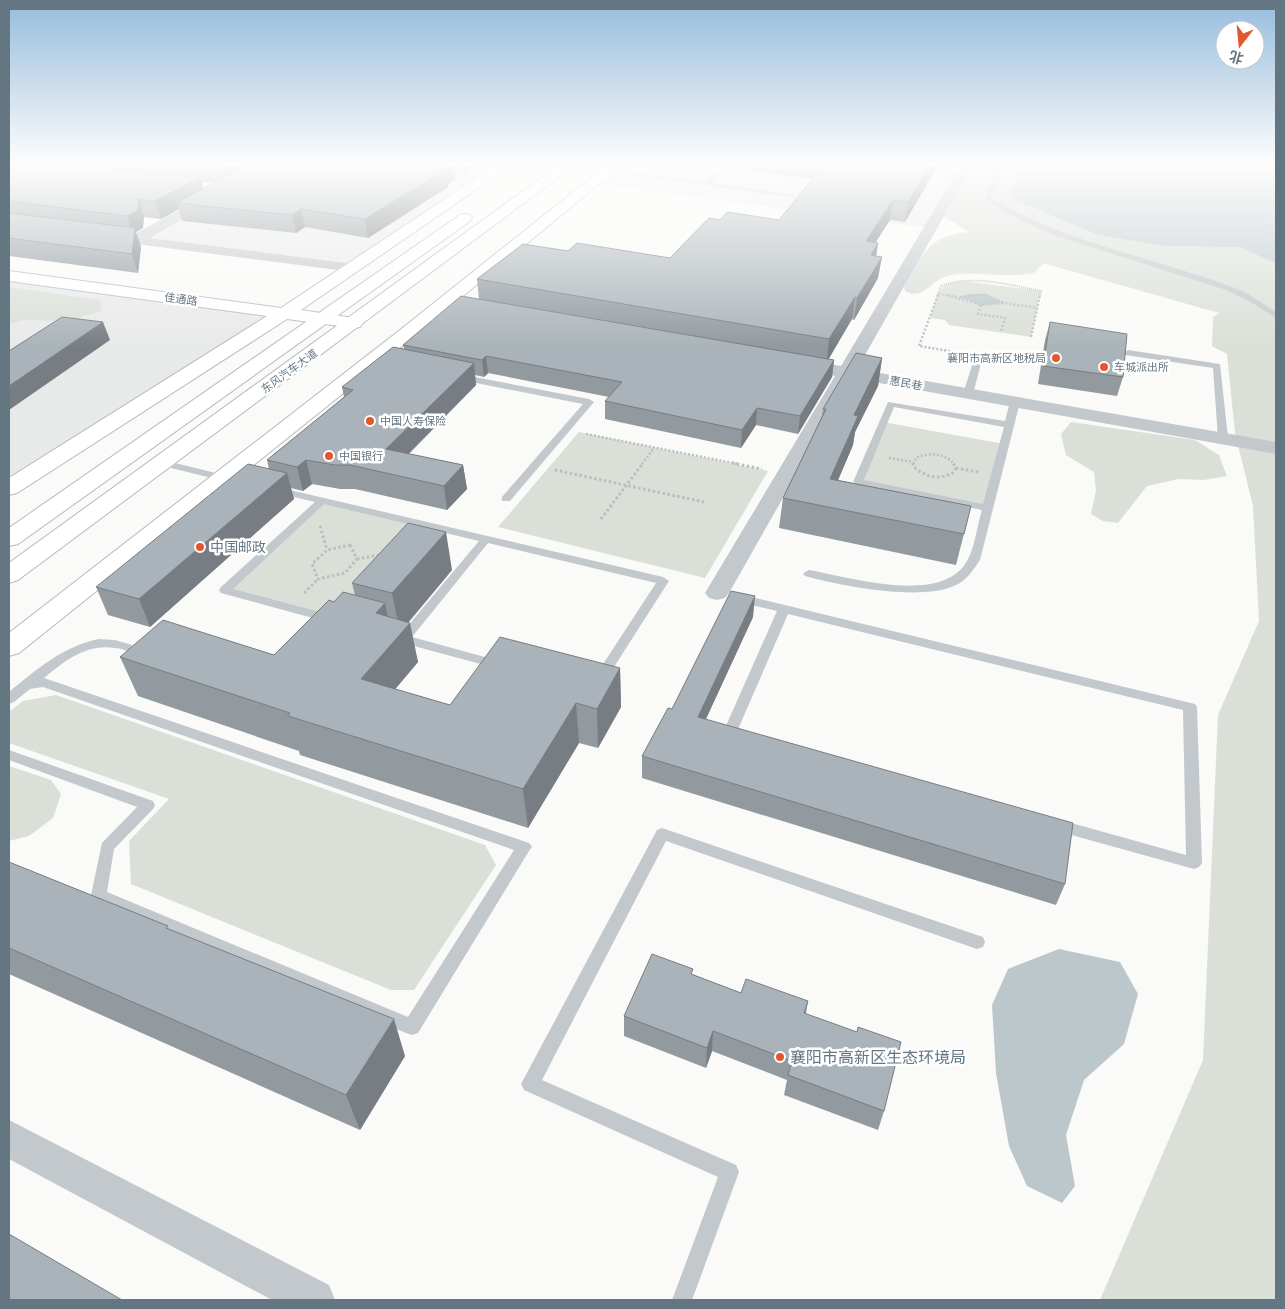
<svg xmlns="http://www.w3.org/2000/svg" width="1285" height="1309" viewBox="0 0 1285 1309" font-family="'Archivo Narrow','Noto Sans SC',sans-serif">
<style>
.built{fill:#e8e9e9}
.green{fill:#dadfd7}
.water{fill:#bbc7cb}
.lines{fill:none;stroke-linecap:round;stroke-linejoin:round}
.secondary-casing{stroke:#b3babf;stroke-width:2}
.primary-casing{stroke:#b5babe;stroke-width:2}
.path-far2{stroke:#bbbfc2;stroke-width:2;stroke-dasharray:1 1;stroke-linecap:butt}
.path-far1{stroke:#bbbfc2;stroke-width:2.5;stroke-dasharray:2 2;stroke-linecap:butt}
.path{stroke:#bbbfc2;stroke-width:3;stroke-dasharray:2.5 2.5;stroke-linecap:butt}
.lane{fill:#c3c8cc;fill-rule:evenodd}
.street{fill:#c3c8cc;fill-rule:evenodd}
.secondary{fill:#fff;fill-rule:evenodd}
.primary{fill:#fff;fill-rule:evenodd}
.wall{fill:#929a9f;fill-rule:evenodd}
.shaded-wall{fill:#777d82}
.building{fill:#aab3b9;stroke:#777d82}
.poi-dot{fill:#e4572e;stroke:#fff;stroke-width:2}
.labels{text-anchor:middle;stroke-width:5;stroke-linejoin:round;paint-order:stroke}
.far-street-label{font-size:11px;fill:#657683;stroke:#fff}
.far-poi-label{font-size:11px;fill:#657683;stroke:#fff;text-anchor:start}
.poi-label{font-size:14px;fill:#657683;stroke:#fff;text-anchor:start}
.near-poi-label{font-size:16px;fill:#657683;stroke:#fff;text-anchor:start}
</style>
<rect width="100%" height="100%" fill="#fafaf8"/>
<!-- built -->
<path class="built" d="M270,165H505L353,268L135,240Z
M615,165H967L930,228L593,183Z
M9,276L286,313L9,488Z"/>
<!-- green -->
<path class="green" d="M967,165H1276V1300H1100L1203,1060L1218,715L1259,621L1253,506L1235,433L1227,354L1212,346L1213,317L1219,313L1043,263L1034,273C1024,274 1014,276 1003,275C984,275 960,270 942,278C928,285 922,300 905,291L904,286C924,253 928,236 969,232L939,213Z
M962,281L1041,291L1031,337L949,325L945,320L930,318C938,295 935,284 962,281Z
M9,287L100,300L102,311L67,321L25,320L9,324Z
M883,422L1004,444L987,508L858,482Z
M1071,422L1195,440L1219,455L1227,476L1204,480L1179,479L1147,486L1118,523L1103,521L1091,514L1096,491L1094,472L1066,455L1061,434Z
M579,432L768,471L705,578L498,527Z
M322,501L436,527L346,623L225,590Z
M56,695L485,845L496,865L414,990H391L131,884L129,841L169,799L9,743V712L23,701Z
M9,766L51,780L61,794L53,818L29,836L9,841Z"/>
<!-- water -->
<path class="water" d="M1026,165H1276V263L1239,247L1165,246L1098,235L1013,199L1012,189Z
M973,294H984L1004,303L981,305L959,297Z
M1059,949L1120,962L1138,994L1124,1044L1084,1080L1066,1135L1075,1186L1062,1203L1027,1186L1009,1146L996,1073L992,1005L1008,969Z"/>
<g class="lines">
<defs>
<path id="secondary" d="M496,165H512L301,310L360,319L363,323L360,327L354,328L287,319L17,493L9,495V478L267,316L9,281V271L281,308Z
M607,165H622L412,338L19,653L9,656V633L400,330Z"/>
<path id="primary" d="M559,165H575L18,580L9,583V563Z
M465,214L470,215L472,218L470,221L18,544L9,546V528L460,215Z"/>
</defs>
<!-- secondary casing -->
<use href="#secondary" class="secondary-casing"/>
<!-- primary casing -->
<use href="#primary" class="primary-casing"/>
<!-- path-far2 -->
<path class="path-far2" d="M939,294L955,296
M937,296L941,286C973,274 1009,285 1041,291L1040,296
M964,296L984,294L989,296"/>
<!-- path-far1 -->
<path class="path-far1" d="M938,295L919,346L961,353
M947,295L981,305L1004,303L1038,308
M987,295L1004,303
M960,297L974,295
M981,305L978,314L1005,318L1001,332
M1031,337L1040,295
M586,434L738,464
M889,458L913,462
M642,464L654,448
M913,464L916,458C929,452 945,453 954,464"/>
<!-- path -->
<path class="path" d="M732,463L762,469
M913,463V466C924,477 940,481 954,472L956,468L953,463
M956,468L978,472
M555,470L704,502
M601,519L643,463
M320,526L327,550
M350,545L357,559L345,573L318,579L312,564L327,550Z
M357,559L379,555
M304,593L318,579"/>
<!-- lane -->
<path class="lane" d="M723,165H729L712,183L795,195L792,197L604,171L607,169L706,182Z
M992,165H998V179L991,198C1072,246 1160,258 1245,292L1276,312V318L1251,302L1226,290L1053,235L1007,213L985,199L992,179Z
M439,171L484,177L487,179L484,181L437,174Z
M1128,350L1220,364L1228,438L1226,440H1220L1218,438L1213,368L1125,355L1124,353Z
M979,353L983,356L973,394L965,396L963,394L975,356Z
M459,374L589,399L594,402L510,501H502V497L583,404L456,379V375Z
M1015,399L1020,402L980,560C973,570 967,580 956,585C923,602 841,586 805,576L803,574L805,572L809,570C849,577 942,606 967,561C975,547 977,526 982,510L858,485L853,482L888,402L1005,421L1010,402ZM894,407L1004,427L983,504L864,480Z
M163,460L232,477L233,479L228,482L159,465V461Z
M277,487L663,577L669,581L605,681L600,682L594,678L656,583L488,543L412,637L503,662L505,665L499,669L399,642L392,637L394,634H401L479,541L324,504L233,589L335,616L337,619L335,622L331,623L221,593L219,590L221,587L315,502L273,492V488Z
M739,594L1195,704L1197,707L1202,863L1199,867L1194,869L1057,831L1052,829L1050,825L1052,821L1057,819L1186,855L1183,710L788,614L736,734L740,738L738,741L733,743L723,740L721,737L777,611L735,601L733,598Z
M99,639L115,640L149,650L151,653L145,657C135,654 125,649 115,648C87,643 64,661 44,678L529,843L532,847L529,851L418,1033L412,1035L406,1033L93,900L91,895L102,843L137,807L9,760V750L153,801L155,805L153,809L114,849L107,892L408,1017L514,850L43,687L30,689L14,702L9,704V692C36,670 63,646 99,639Z
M662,828L977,935L983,937L985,942L983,947L977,949L666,841L542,1080L736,1165L739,1172L692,1300H672L718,1177L524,1090L521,1084L657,830Z"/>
<!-- street -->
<path class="street" d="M261,165H276L150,238L353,264L358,265L360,268L358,271L353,272L105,240L98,236L105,232L133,235Z
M961,165H973L857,369L1276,442V454L851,378L729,593L725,598L717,600L709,598L705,593L835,376L793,368L790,364L793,360L799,359L841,366Z
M9,1120L329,1285L335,1300H272L9,1159Z"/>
<!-- secondary -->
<use href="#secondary" class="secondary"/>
<!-- primary -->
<use href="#primary" class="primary"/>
</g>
<!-- wall -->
<path class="wall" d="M9,165H285L316,170L326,165H478L465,173L454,172L455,179L448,184V187L368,238L305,227L296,233L182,221L179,209L161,219L144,217L143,228L136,232L141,247L138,273L9,256ZM202,182L212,183L203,188Z
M751,165H938L905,222L890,220L875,242L878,243L876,256L878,278L854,320L852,319L828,359L834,360L832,377L798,434L756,425L741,448L605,419V401L609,397L488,373L484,377L475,375L476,385L409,454L463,465L467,489L447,510L355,489H340L312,484L303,491L291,488L294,499L150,627L108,615L96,587L269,469L267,460L344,397L342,387L404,349L403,345L479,299L477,279L568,251L670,258L720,220H779L812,179L751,171Z
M1050,322L1123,377L1117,396L1038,384L1045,340Z
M882,358L878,386L855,432L853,445L838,480L971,506L956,565L779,528L783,498L822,416L823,409Z
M452,570L408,623L418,662L395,689L450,705L620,668L621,707L598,748L579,743L528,828L300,755L299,751L138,696L120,657L274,655L334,602L355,595L352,583Z
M753,617L706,719L1065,884L1056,905L642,778V756Z
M9,862L169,929L405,1056L360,1130L9,974Z
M693,975L741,993L808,1001L806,1014L884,1111L878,1130L784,1095L787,1080L712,1051L706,1068L624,1036V1016Z"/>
<!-- shaded-wall -->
<path class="shaded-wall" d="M9,165H38L9,177Z
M222,165H246L223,184L218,167Z
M448,165H454L455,179L448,184V187L368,238L365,219Z
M464,165H478L465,173Z
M930,165H938L905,222L908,202Z
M200,177L205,194L177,203L179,209L161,219L155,201Z
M139,199L144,217L143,228L136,232L141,247L138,273L132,254L133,234L127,216Z
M893,200L890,220L863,262L866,241Z
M301,209L305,227L296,233L292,215Z
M878,243L875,264L871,255Z
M882,257L878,278L854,320L857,298Z
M855,297L852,319L827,362L829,339Z
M103,322L110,340L9,410V386Z
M486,356L488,373L484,377L482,360Z
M882,358L878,386L855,432L853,445L827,506L830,479L854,415Z
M834,360L832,377L798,434L800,416Z
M474,363L476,385L390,472L386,449Z
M757,408L756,425L741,448L742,430Z
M306,460L312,484L303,491L297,467Z
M463,465L467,489L447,510L444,486Z
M287,473L294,499L150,627L139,599Z
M446,532L452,570L400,632L392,593Z
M755,596L753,617L697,738L698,717Z
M385,603L393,642L376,613Z
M410,623L418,662L371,718L361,679Z
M620,668L621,707L598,748L597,709Z
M576,703L579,743L528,828L523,789Z
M394,1019L405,1056L360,1130L346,1095Z
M713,1031L712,1051L706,1068L707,1048Z"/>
<!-- building -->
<path class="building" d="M21,165H73L200,177L155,201L139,199L138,210L127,216L9,201V170Z
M194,165H222L218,167Z
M245,165H285L316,170L326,165H448L442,168L446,169L365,219L301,209L292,215L177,203Z
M824,165H930L908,202L893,200L866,241L878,243L871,255L882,257L857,298L855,297L829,339L477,279L523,244L568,251L577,243L670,258L709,218L720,220L727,212L779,220Z
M9,213L135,228L132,254L9,238Z
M461,296L834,360L800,416L757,408L742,430L605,401L622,382L486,356L482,360L403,345Z
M62,317L103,322L9,386V351Z
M1050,322L1127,334L1123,377L1043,366Z
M393,347L474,363L386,449L463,465L444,486L350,465H335L306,460L297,467L267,460L353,390L342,387Z
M856,353L882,358L854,415L858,416L830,479L971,506L964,534L783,498L826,409H823Z
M248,464L287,473L139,599L96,587Z
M408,523L446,532L392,593L352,583Z
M731,591L755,596L698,717L1073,823L1065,884L642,756L668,708L672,709Z
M343,592L385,603L376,613L410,623L361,679L450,705L500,637L620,668L597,709L576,703L523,789L288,716L290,713L120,657L163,620L274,655L329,600L334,602Z
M9,862L168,926L166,928L394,1019L346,1095L9,948Z
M652,954L693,969L691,974L741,993L746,979L808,1001L804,1013L857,1032L858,1027L901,1042L884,1111L788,1075L792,1061L713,1031L707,1048L624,1016Z
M9,1234L122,1300H9Z"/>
<!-- sky -->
<linearGradient id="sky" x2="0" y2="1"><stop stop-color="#96bcdc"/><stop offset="0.47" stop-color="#fdfdfc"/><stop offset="1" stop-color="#fdfdfc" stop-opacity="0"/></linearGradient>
<rect width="1285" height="348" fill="url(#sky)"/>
<!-- markers -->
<g class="poi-dot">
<circle cx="1056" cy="358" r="5"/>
<circle cx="1104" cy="367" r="5"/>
<circle cx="370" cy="421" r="5"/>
<circle cx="329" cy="456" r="5"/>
<circle cx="200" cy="547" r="5"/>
<circle cx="780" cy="1057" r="5"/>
</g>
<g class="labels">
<!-- far-street labels -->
<g class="far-street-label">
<text transform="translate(181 299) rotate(8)" y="4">佳通路</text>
<text transform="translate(289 371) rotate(-36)" y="4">东风汽车大道</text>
<text transform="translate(906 383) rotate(10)" y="4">惠民巷</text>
</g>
<!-- far-poi labels -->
<g class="far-poi-label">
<text x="1046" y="362" text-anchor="end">襄阳市高新区地税局</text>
<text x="1114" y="371">车城派出所</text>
<text x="380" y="425">中国人寿保险</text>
<text x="339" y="460">中国银行</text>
</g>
<!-- poi labels -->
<g class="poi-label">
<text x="210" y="552">中国邮政</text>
</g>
<!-- near-poi labels -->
<g class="near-poi-label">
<text x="790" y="1063">襄阳市高新区生态环境局</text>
</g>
</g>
<!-- border -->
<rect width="1285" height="1309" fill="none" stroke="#657683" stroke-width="20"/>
<!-- north arrow -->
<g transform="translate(1240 45) rotate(196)"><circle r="24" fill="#ffffff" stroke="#c1c8cd"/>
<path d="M0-4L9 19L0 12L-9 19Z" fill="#e4572e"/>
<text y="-8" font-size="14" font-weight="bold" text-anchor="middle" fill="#657683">北</text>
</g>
</svg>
